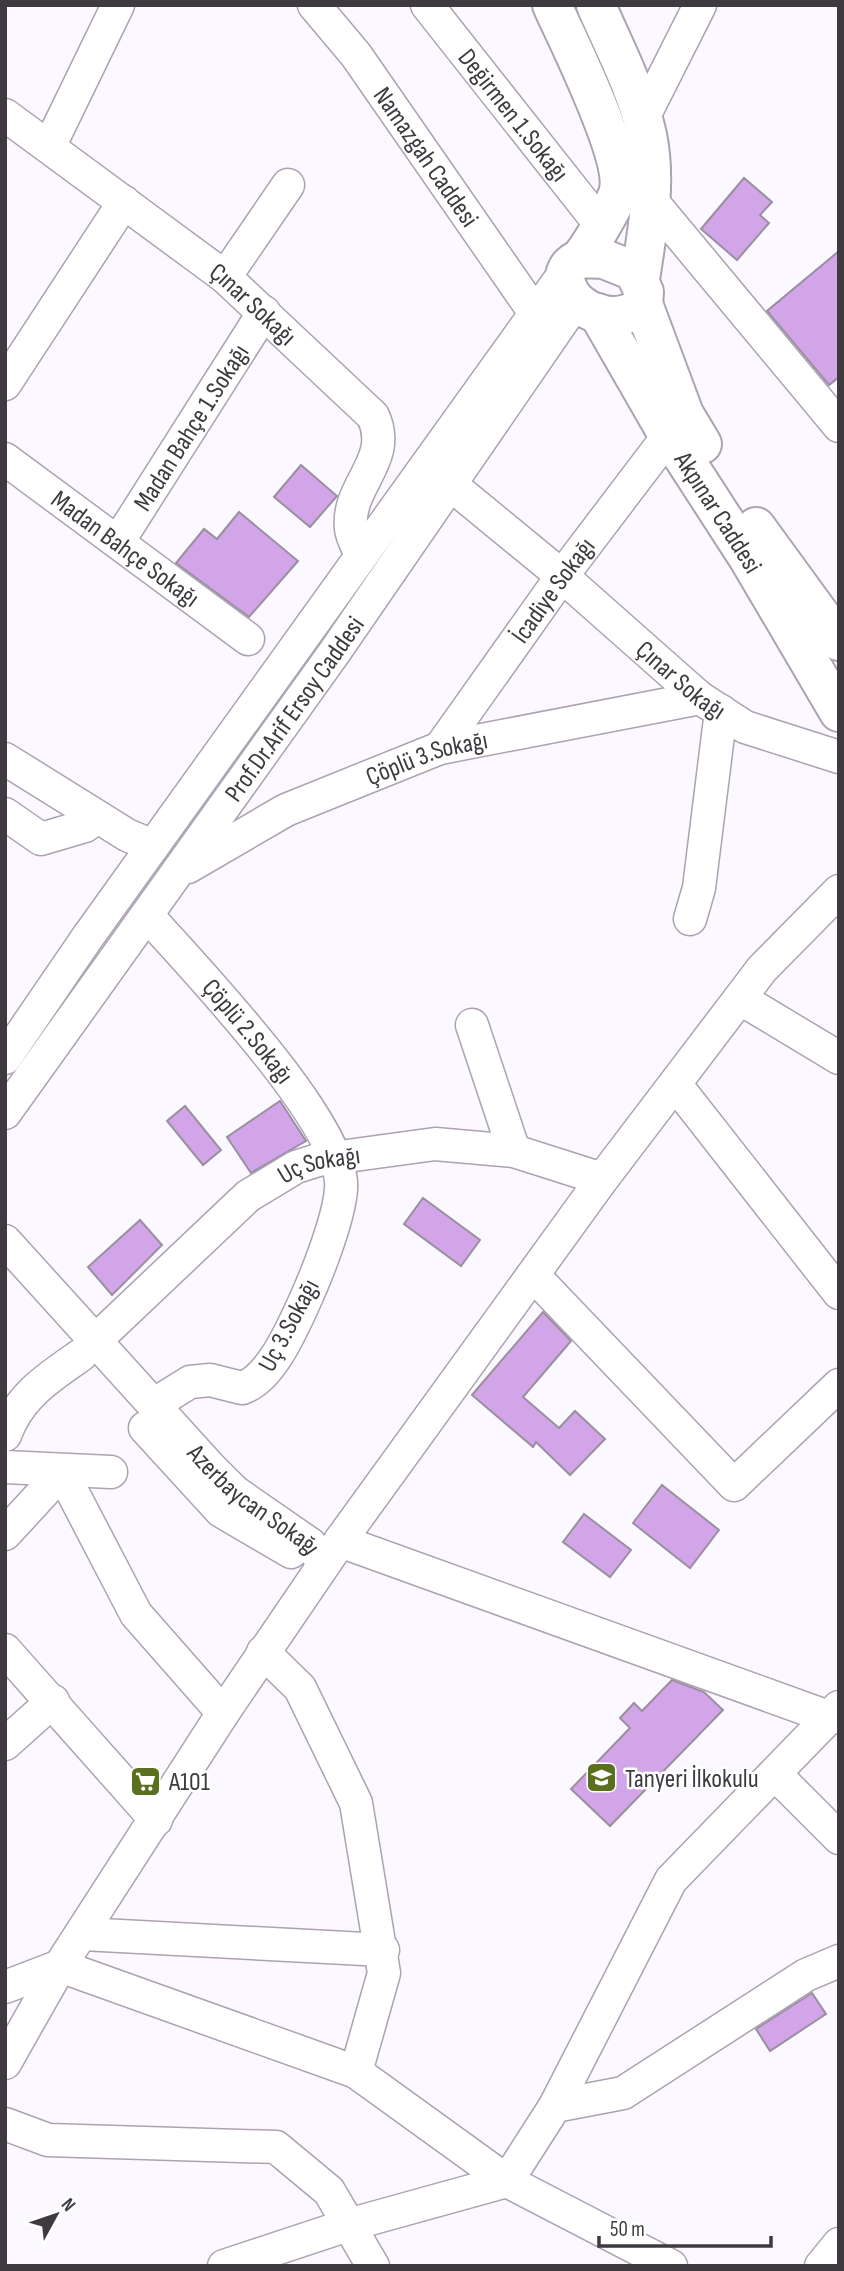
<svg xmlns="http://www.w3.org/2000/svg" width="844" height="2271" viewBox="0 0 844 2271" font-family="'Sofia Sans Condensed',sans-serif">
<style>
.building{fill:#d2a5e9;stroke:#998f9e;stroke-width:2}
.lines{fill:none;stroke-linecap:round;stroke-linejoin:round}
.minor-casing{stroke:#aca2b1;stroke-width:35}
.major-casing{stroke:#aca2b1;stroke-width:42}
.minor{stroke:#fff;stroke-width:32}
.major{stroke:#fff;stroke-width:38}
.labels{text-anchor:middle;stroke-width:5;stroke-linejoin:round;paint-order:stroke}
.street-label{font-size:26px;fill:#3e3a40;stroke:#fff}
.poi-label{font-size:26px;fill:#3e3a40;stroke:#fff;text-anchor:start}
</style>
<rect width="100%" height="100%" fill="#fcf8ff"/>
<!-- building -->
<path class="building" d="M744,178L772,202L760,215L769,223L737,260L701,229Z
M839,251V377L829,385L767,311Z
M301,465L337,496L310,527L274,497Z
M239,512L298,561L249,617L176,563L204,529L217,539Z
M280,1101L306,1141L251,1173L227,1137Z
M185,1106L221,1150L203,1165L167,1121Z
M423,1198L480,1240L461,1266L404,1224Z
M140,1220L162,1245L112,1295L88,1267Z
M543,1312L571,1341L523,1397L559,1428L575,1411L605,1439L570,1475L536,1442L533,1447L472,1395Z
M662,1485L719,1530L690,1568L633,1523Z
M584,1514L631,1550L610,1577L563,1542Z
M672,1680L704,1692L723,1710L610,1826L571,1789L630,1728L620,1718L634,1703L642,1711Z
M812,1993L826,2014L770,2051L756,2029Z"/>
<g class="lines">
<defs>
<g id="minor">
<path id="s1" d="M314,5L356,55L535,313"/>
<path id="s2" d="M427,5L600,224"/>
<path id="s3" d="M5,115L225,277L373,416C394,461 346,485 351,529C352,538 358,547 361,555"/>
<path d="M642,120L700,5"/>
<path d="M50,145L118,5"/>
<path d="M650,199L839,426"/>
<path d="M225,277L288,185"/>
<path d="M5,384L124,202"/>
<path id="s4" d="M5,459L248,639"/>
<path id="s5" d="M450,484L562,576L700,698L745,727L839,757"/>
<path id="s6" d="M118,542L264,312"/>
<path id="s7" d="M440,748L562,576L669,435"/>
<path d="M5,759L127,835L153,846"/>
<path d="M5,814L41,839L85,826L96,817"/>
<path id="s8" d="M188,867L286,810L440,748L700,698"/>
<path id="s9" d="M147,915C190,964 347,1126 341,1189C339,1219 316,1277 303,1305C291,1331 270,1379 242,1388L210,1380L190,1382L153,1405"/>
<path d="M690,919L699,888L721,711"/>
<path d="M741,999L839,1058"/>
<path d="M472,1025L514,1151"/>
<path d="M5,1058L87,938L566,271"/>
<path d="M676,1085L839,1293"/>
<path id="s10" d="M5,1113L334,653L577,300"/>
<path id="s11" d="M5,1241L209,1466L235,1492L310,1544L322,1561"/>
<path d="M534,1276L734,1485L839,1385"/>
<path id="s12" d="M95,1341L248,1196L296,1167L318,1160L435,1144L514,1151L602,1179"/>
<path d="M145,1428L221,1511L291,1552"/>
<path d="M5,1435C19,1396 48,1378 81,1355"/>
<path d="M5,1467L111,1472"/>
<path d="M5,1534L62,1472L136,1614L223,1713"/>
<path d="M340,1541L831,1718"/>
<path d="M5,1650L156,1820"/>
<path d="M263,1652L300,1688L356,1803L384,1973L356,2072"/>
<path d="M5,1744L53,1701"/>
<path d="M776,1775L839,1838"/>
<path d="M83,1934L383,1950"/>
<path d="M60,1966L356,2072L507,2181L671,2266"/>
<path d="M5,1987L60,1966"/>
<path d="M5,2063L60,1966L223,1713L340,1541L600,1182L762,969L839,891"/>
<path d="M555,2106L623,2093L806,1975L839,1961"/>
<path d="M5,2124L48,2140L276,2147L329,2191L373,2266"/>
<path d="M224,2266L348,2225L507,2181L555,2106L671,1880L839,1707"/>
<path d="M821,2266L839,2244"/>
</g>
<g id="major">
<path d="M552,5C568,41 629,160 618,194C613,207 589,249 580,258C575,262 571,263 568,268C565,273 564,278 566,283C574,315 622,327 643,304L644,292L634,271L604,259L580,258"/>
<path d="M596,5C614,47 637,90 647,135C657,182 647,233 640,279"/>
<path d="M643,304L684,414L702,444"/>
<path id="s13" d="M598,313L663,426L749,559L839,712"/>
<path d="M756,527L839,641"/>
</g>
</defs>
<!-- minor casing -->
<use href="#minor" class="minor-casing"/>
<!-- major casing -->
<use href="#major" class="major-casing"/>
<!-- minor -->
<use href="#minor" class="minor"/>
<!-- major -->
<use href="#major" class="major"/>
</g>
<!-- icons -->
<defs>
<symbol id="school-square" viewBox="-11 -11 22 22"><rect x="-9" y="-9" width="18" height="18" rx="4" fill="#5b701f" stroke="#fff"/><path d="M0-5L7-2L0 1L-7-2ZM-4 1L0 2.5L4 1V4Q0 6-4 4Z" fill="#fff"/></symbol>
<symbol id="supermarket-square" viewBox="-11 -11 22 22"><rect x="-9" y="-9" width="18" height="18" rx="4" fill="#5b701f" stroke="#fff"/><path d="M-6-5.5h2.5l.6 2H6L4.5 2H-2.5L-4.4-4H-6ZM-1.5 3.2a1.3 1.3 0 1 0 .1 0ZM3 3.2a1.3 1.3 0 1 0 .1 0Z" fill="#fff"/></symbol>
</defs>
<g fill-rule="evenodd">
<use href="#school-square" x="584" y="1760" width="35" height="35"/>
<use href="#supermarket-square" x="128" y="1764" width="35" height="35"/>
</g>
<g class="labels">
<!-- street labels -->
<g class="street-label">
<text dy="9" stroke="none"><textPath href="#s2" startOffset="140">Değirmen 1.Sokağı</textPath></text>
<text dy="9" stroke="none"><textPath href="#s1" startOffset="189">Namazgah Caddesi</textPath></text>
<text dy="9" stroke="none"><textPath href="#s3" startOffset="312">Çınar Sokağı</textPath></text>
<text dy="9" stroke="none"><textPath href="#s6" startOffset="136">Madan Bahçe 1.Sokağı</textPath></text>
<text dy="9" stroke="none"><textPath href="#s13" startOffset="233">Akpınar Caddesi</textPath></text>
<text dy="9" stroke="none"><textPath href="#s4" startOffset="150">Madan Bahçe Sokağı</textPath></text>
<text dy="9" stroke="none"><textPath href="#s7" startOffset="194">İcadiye Sokağı</textPath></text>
<text dy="9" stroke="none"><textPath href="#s5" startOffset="303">Çınar Sokağı</textPath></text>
<text dy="9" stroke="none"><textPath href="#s10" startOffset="497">Prof.Dr.Arif Ersoy Caddesi</textPath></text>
<text dy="9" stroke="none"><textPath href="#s8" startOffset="264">Çöplü 3.Sokağı</textPath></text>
<text dy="9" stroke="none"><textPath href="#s9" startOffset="154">Çöplü 2.Sokağı</textPath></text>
<text dy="9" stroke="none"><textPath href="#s12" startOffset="290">Uç Sokağı</textPath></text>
<text transform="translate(288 1325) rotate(-62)" y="9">Uç 3.Sokağı</text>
<text dy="9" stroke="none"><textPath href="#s11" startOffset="360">Azerbaycan Sokağı</textPath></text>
</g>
<!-- poi labels -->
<g class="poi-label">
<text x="625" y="1787">Tanyeri İlkokulu</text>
<text x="169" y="1790">A101</text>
</g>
</g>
<!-- border -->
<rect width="844" height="2271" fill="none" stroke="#3e3a40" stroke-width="14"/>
<!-- north arrow -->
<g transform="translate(56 2215) rotate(50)" stroke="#ffffff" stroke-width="5" paint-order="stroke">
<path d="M0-5L12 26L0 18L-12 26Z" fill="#3e3a40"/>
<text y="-10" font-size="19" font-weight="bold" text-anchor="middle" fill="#3e3a40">N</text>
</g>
<!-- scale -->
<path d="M599 2236v10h172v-10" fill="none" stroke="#3e3a40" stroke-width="3.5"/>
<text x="610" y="2236" font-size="21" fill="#3e3a40" stroke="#ffffff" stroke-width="5" paint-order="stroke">50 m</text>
</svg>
